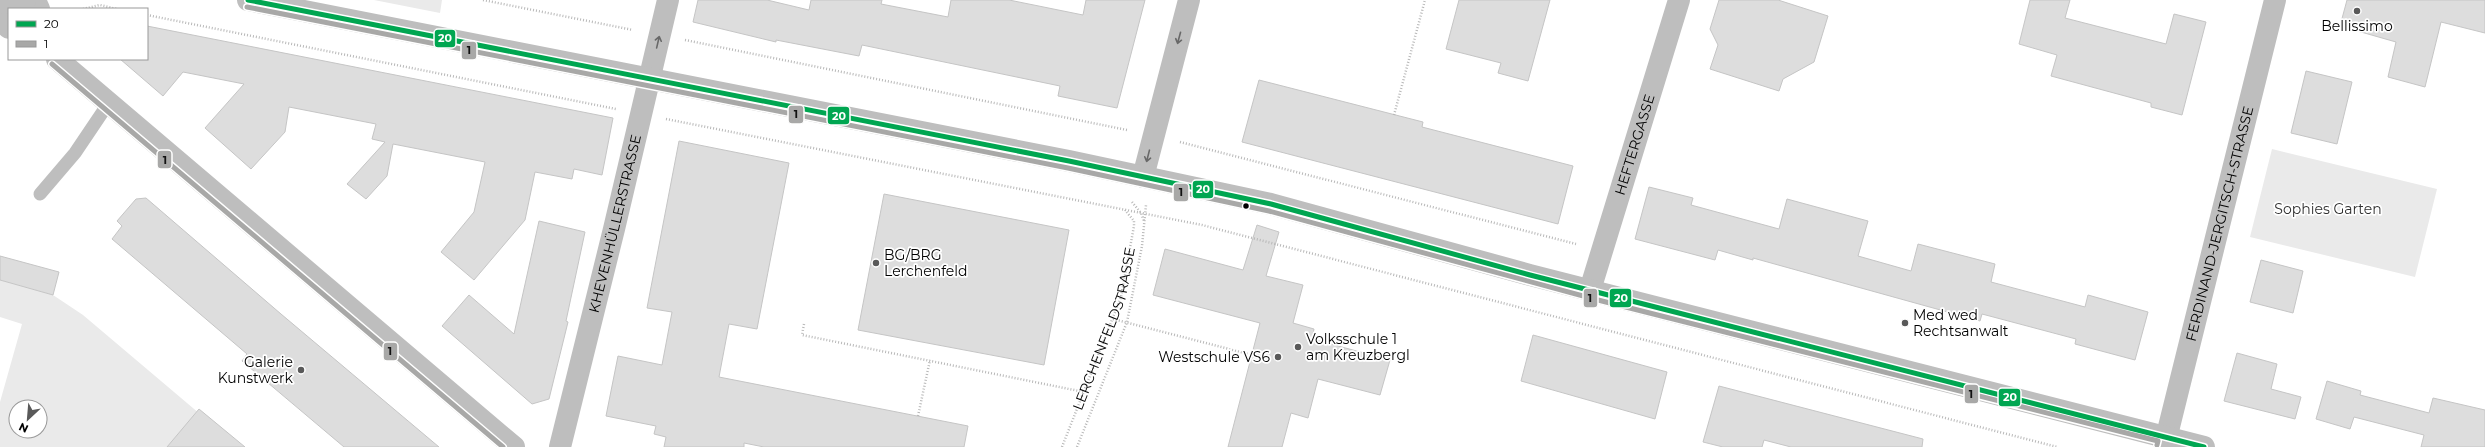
<svg xmlns="http://www.w3.org/2000/svg" width="2485" height="447" viewBox="0 0 2485 447" font-family="Montserrat,sans-serif">
<style>
.green{fill:#eaeaea;fill-rule:evenodd}
.building{fill:#ddd;stroke:#c5c5c5}
.lines{fill:none;stroke-linecap:round;stroke-linejoin:round}
.path{stroke:#b8b8b8;stroke-width:2.5;stroke-dasharray:1 2;stroke-linecap:butt}
.service{stroke:#bebebe;stroke-width:13}
.minor{stroke:#bebebe;stroke-width:22}
.tertiary{stroke:#bebebe;stroke-width:22}
.bus-1-casing{stroke:#fff;stroke-width:8}
.bus-2-casing{stroke:#fff;stroke-width:8}
.bus-1{stroke:#00a651;stroke-width:5}
.bus-2{stroke:#a8a8a7;stroke-width:5}
.oneway{stroke:#686868}
.poi-dot{fill:#595959;stroke:#fff;stroke-width:1.5}
.bus-dot{fill:#000;stroke:#fff;stroke-width:1.5}
.labels{text-anchor:middle;stroke-width:3.5;stroke-linejoin:round;paint-order:stroke}
.poi-label{font-size:14px;fill:#000;stroke:#fff;text-anchor:start}
.street-label{font-size:14px;fill:#000;stroke:#fff}
.park-label{font-size:14px;fill:#303030;stroke:#fff}
.line-badge{stroke:#fff;stroke-width:1.5}
.badge-label{font-size:11px;text-anchor:middle;font-weight:bold;fill:#fff}
.pale-badge-label{font-size:11px;text-anchor:middle;font-weight:bold;fill:#111}
</style>
<rect width="100%" height="100%" fill="#fff"/>
<!-- green -->
<path class="green" d="M374,0H442L440,13Z
M2272,149L2437,189L2415,277L2250,237Z
M0,280L53,295L83,315L239,447H0V402L22,324L0,317ZM16,407H40V431H16Z"/>
<!-- building -->
<path class="building" d="M698,0H767L809,10L811,0H882L881,4L948,17L951,0H1009L1083,15L1086,0H1145L1117,108L1058,96L1060,86L862,45L859,56L776,40V42L693,22Z
M1459,0H1550L1528,81L1498,73L1501,63L1446,49Z
M1719,0H1778L1828,16L1814,62L1783,79L1779,91L1710,69L1718,45L1710,29Z
M2030,0H2070L2065,18L2166,44L2174,14L2206,22L2182,115L2151,107V103L2051,76L2057,55L2019,44Z
M2347,0H2485V33L2441,22L2425,87L2388,77L2396,42L2340,26Z
M147,26L613,118L602,175L574,169L572,179L535,172L525,220L474,280L441,252L474,212L485,162L393,144L387,176L366,199L347,184L385,142L372,139L376,124L289,107L285,132L251,169L205,128L244,84L183,72L163,96L120,59H147Z
M2306,71L2352,82L2337,144L2291,133Z
M1259,80L1423,122L1422,127L1573,166L1558,224L1242,142Z
M679,141L789,163L757,329L729,324L719,377L968,426L964,447H764L744,443V447H664L666,437L654,434L656,426L606,416L618,356L662,365L672,312L647,308Z
M1649,187L1693,198L1691,205L1779,229L1787,199L1868,221L1858,256L1911,271L1918,244L1995,264L1991,282L2085,307L2088,295L2148,312L2135,360L2075,344L2076,339L1982,314L1980,321L1753,258V260L1718,250L1715,260L1635,239Z
M884,194L1069,230L1044,365L858,330Z
M146,198L281,314L439,447H344L242,361L247,354L112,239L122,226L117,221L136,199Z
M539,221L585,232L566,321L568,322L549,399L532,404L442,326L469,295L514,334Z
M1257,225L1279,232L1266,276L1303,285L1293,323L1314,329L1312,339L1390,360L1380,395L1318,379L1308,418L1291,413L1282,447H1228L1260,323L1153,295L1165,249L1243,270Z
M0,256L59,272L53,295L0,280Z
M2261,260L2303,271L2293,313L2250,302Z
M1533,335L1667,372L1655,419L1521,381Z
M2237,353L2277,364L2271,389L2301,397L2295,419L2224,401Z
M2327,381L2361,391L2360,395L2429,413L2433,398L2485,410V447H2421L2424,435L2354,417L2350,429L2316,419Z
M1719,386L1923,439L1922,447H1791L1764,440L1762,447H1723L1703,442Z
M199,409L245,447H167Z"/>
<g class="lines">
<!-- path -->
<g class="path">
<path d="M483,0L633,30"/>
<path d="M83,9L100,5L117,9"/>
<path d="M147,15L616,109"/>
<path d="M685,40L1127,130"/>
<path d="M1394,115L1425,0"/>
<path d="M666,119L1202,225L2057,447"/>
<path d="M1180,142L1576,244"/>
<path d="M1132,202L1141,213L1144,221"/>
<path d="M1113,319L1252,355"/>
<path d="M804,324L802,335L1084,392"/>
<path d="M918,416L930,360"/>
<path id="s1" d="M1062,447L1121,297L1134,226V221L1125,210"/>
<path d="M1077,447L1127,322L1142,246L1146,205"/>
</g>
<!-- service -->
<path class="service" d="M40,194L75,153L108,104"/>
<!-- minor -->
<g class="minor">
<path d="M35,0L39,9"/>
<path d="M0,20L9,28"/>
<path d="M57,59L514,447"/>
<path d="M1143,177L1189,0"/>
<path id="s2" d="M1590,290L1679,0"/>
<path id="s3" d="M560,447L614,229L668,0"/>
<path id="s4" d="M2164,447L2275,0"/>
</g>
<!-- tertiary -->
<path class="tertiary" d="M248,0L1069,161L1271,204L1530,275L2204,447
M0,3L25,0"/>
<defs>
<path id="bus-1" d="M248,0L1069,161L1271,204L1530,275L2204,447"/>
<path id="bus-2" d="M247,7L1068,168L1269,211L1598,300L2158,441L2157,445
M52,64L503,447"/>
</defs>
<!-- bus-1 casing -->
<use href="#bus-1" class="bus-1-casing"/>
<!-- bus-2 casing -->
<use href="#bus-2" class="bus-2-casing"/>
<!-- bus-1 -->
<use href="#bus-1" class="bus-1"/>
<!-- bus-2 -->
<use href="#bus-2" class="bus-2"/>
</g>
<!-- one-way arrows -->
<defs><path id="oneway-shaft" d="M-6 0H5M1.5-3L5.5 0L1.5 3" fill="none" stroke-width="1.6" stroke-linecap="round" stroke-linejoin="round"/></defs>
<g class="oneway">
<use href="#oneway-shaft" transform="translate(1179 38) rotate(105)"/>
<use href="#oneway-shaft" transform="translate(658 42) rotate(-77)"/>
<use href="#oneway-shaft" transform="translate(1148 156) rotate(104)"/>
</g>
<!-- markers -->
<g class="poi-dot">
<circle cx="2357" cy="11" r="4"/>
<circle cx="876" cy="263" r="4"/>
<circle cx="1905" cy="323" r="4"/>
<circle cx="1298" cy="347" r="4"/>
<circle cx="1278" cy="357" r="4"/>
<circle cx="301" cy="370" r="4"/>
</g>
<circle class="bus-dot" cx="1246" cy="206" r="3.5"/>
<g class="labels">
<!-- poi labels -->
<g class="poi-label">
<text x="2357" y="31" text-anchor="middle">Bellissimo</text>
<text x="884" y="260">BG/BRG<tspan x="884" dy="16">Lerchenfeld</tspan></text>
<text x="1913" y="320">Med wed<tspan x="1913" dy="16">Rechtsanwalt</tspan></text>
<text x="1306" y="344">Volksschule 1<tspan x="1306" dy="16">am Kreuzbergl</tspan></text>
<text x="1270" y="362" text-anchor="end">Westschule VS6</text>
<text x="293" y="367" text-anchor="end">Galerie<tspan x="293" dy="16">Kunstwerk</tspan></text>
</g>
<!-- street labels -->
<g class="street-label">
<text dy="5" stroke="none"><textPath href="#s2" startOffset="152">HEFTERGASSE</textPath></text>
<text dy="5" stroke="none"><textPath href="#s3" startOffset="230">KHEVENHÜLLERSTRASSE</textPath></text>
<text dy="5" stroke="none"><textPath href="#s4" startOffset="230">FERDINAND-JERGITSCH-STRASSE</textPath></text>
<text dy="5" stroke="none"><textPath href="#s1" startOffset="126">LERCHENFELDSTRASSE</textPath></text>
</g>
<!-- park labels -->
<g class="park-label">
<text x="2328" y="214">Sophies Garten</text>
</g>
</g>
<g class="line-badge">
<rect x="434" y="29" width="22" height="19" rx="4" fill="#00a651"/>
<rect x="461" y="41" width="16" height="19" rx="4" fill="#a8a8a7"/>
<rect x="788" y="105" width="16" height="19" rx="4" fill="#a8a8a7"/>
<rect x="827" y="106" width="23" height="19" rx="4" fill="#00a651"/>
<rect x="157" y="150" width="15" height="19" rx="4" fill="#a8a8a7"/>
<rect x="1192" y="180" width="22" height="19" rx="4" fill="#00a651"/>
<rect x="1173" y="183" width="16" height="19" rx="4" fill="#a8a8a7"/>
<rect x="1583" y="288" width="15" height="20" rx="4" fill="#a8a8a7"/>
<rect x="1609" y="288" width="23" height="20" rx="4" fill="#00a651"/>
<rect x="383" y="342" width="15" height="19" rx="4" fill="#a8a8a7"/>
<rect x="1964" y="384" width="15" height="20" rx="4" fill="#a8a8a7"/>
<rect x="1998" y="388" width="23" height="19" rx="4" fill="#00a651"/>
</g>
<g class="badge-label">
<text x="445" y="42">20</text>
<text x="839" y="120">20</text>
<text x="1203" y="193">20</text>
<text x="1621" y="302">20</text>
<text x="2010" y="401">20</text>
</g>
<g class="pale-badge-label">
<text x="469" y="54">1</text>
<text x="796" y="118">1</text>
<text x="165" y="164">1</text>
<text x="1181" y="196">1</text>
<text x="1590" y="302">1</text>
<text x="390" y="355">1</text>
<text x="1971" y="398">1</text>
</g>
<!-- legend -->
<rect x="8" y="8" width="140" height="52" fill="#ffffff" stroke="#999999"/>
<rect x="16" y="21" width="20" height="6" fill="#00a651" stroke="#999999"/>
<text x="44" y="28" font-size="12" fill="#000000">20</text>
<rect x="16" y="41" width="20" height="6" fill="#a8a8a7" stroke="#999999"/>
<text x="44" y="48" font-size="12" fill="#000000">1</text>
<!-- north arrow -->
<g transform="translate(28 419) rotate(206)"><circle r="19" fill="#ffffff" stroke="#999999"/>
<path d="M0-3L7 15L0 10L-7 15Z" fill="#595959"/>
<text y="-6" font-size="11" font-weight="bold" text-anchor="middle" fill="#000000">N</text>
</g>
</svg>
